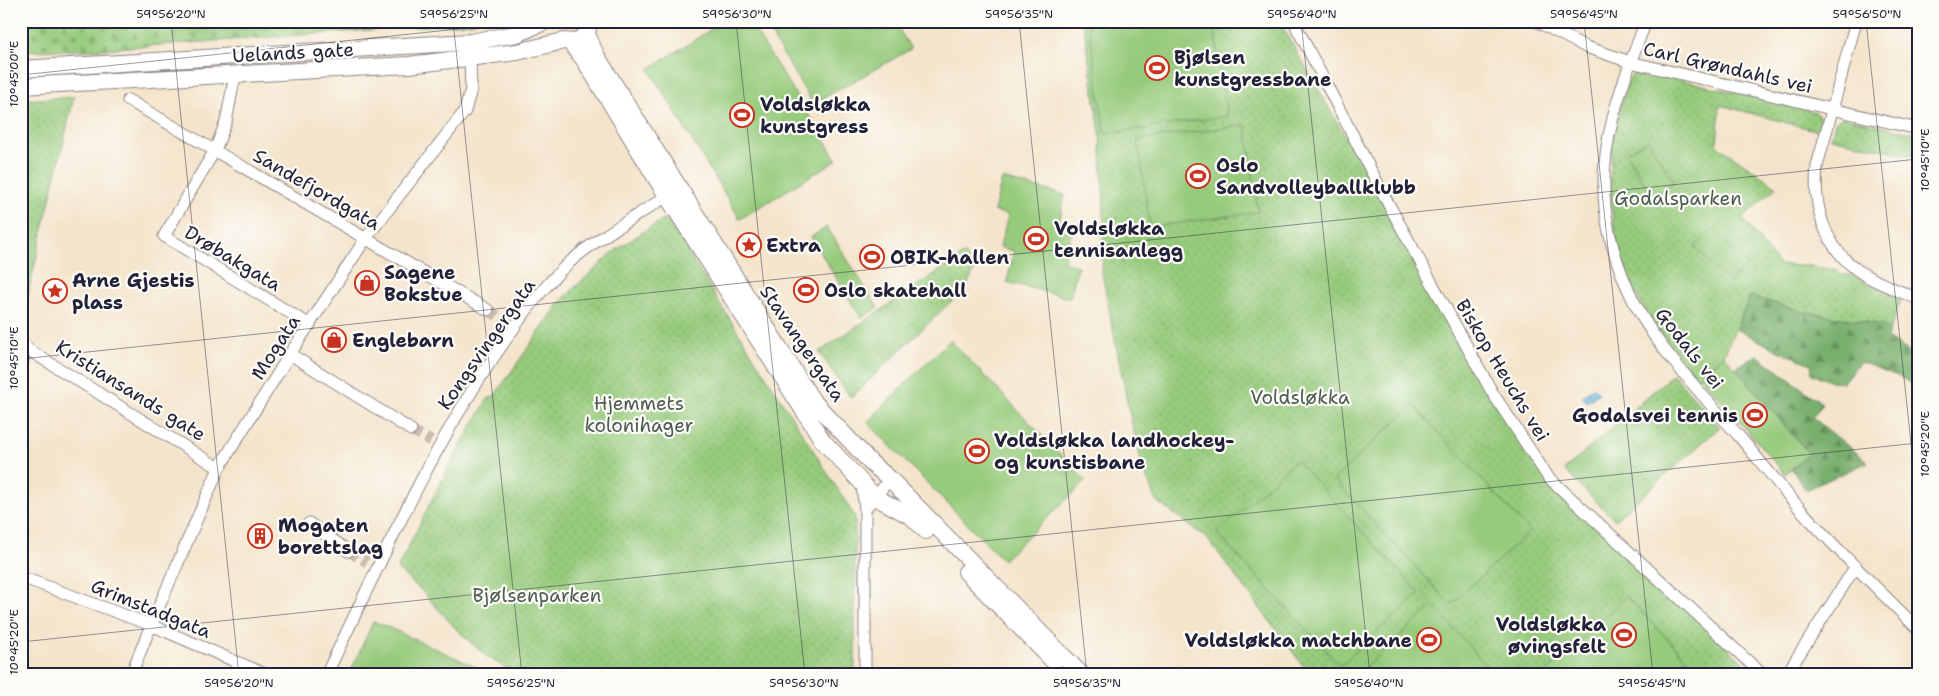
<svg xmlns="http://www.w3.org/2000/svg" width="1939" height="696" viewBox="0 0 1939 696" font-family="'Shantell Sans',sans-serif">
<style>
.green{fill:url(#green-dots);stroke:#5c765c}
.forest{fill:url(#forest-firs);stroke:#4d6854}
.cemetery{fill:url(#cemetery-stones);stroke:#5c765c}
.pitch{fill:#96cb7c;stroke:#5c765c}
.water{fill:url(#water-waves);stroke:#426c8c}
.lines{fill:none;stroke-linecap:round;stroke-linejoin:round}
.minor-tunnel{stroke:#cabdae;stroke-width:11;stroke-dasharray:11 5.5;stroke-linecap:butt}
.minor-casing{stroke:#8b8383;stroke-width:13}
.tertiary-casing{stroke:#8b8383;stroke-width:17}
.secondary-casing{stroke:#8b8383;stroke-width:18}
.minor{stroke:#fff;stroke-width:11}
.tertiary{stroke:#fff;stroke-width:15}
.secondary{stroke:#fff;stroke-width:16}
.ticks{fill:none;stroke:#22223b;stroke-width:1;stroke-opacity:0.45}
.labels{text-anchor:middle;stroke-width:4.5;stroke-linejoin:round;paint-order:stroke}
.street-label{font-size:19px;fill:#22223b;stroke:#fdfcf7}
.poi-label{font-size:19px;font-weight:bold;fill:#22223b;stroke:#fdfcf7;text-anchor:start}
.park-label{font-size:19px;fill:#4b5d52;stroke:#fdfcf7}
.neatline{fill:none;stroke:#22223b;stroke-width:2}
.ticks-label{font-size:12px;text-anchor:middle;fill:#22223b}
</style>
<defs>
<pattern id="green-dots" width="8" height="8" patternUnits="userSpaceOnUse" patternTransform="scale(1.25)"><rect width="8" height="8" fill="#96cb7c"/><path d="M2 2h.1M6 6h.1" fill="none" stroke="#81ae6c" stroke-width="1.8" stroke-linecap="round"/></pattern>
<pattern id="forest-firs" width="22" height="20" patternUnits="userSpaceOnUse" patternTransform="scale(1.25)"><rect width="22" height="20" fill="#78af6c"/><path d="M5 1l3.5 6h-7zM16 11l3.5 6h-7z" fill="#628e5a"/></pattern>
<pattern id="cemetery-stones" width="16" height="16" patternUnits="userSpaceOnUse" patternTransform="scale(1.25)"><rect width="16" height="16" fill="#96cb7c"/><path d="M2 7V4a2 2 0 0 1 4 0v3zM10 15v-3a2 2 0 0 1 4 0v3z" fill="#81ae6c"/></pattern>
<pattern id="water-waves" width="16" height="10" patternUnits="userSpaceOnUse" patternTransform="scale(1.25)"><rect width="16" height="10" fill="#63b5de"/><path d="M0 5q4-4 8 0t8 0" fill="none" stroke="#5193b5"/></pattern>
</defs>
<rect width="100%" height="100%" fill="#fdfcf7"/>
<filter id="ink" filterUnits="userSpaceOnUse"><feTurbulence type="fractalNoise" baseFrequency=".02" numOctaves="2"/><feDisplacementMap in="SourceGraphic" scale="10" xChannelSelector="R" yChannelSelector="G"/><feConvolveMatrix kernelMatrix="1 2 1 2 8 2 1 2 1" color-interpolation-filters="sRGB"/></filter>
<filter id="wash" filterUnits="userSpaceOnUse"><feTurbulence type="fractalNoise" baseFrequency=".0096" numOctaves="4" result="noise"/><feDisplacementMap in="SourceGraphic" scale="20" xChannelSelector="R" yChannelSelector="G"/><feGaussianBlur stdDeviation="1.12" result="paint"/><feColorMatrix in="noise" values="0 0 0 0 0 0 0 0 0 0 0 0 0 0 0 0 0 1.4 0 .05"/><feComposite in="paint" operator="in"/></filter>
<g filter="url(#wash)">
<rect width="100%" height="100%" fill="#f4e4cb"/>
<!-- green -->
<path class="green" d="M1083,21H1279L1483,376L1550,477L1756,675H1310L1208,539L1155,500L1141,461L1129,411L1102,273L1104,206L1100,133Z
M1641,70L1816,112C1821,119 1821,123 1818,131L1720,105L1717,145L1777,187L1742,218L1779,265L1809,266L1838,270L1839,274L1851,275L1901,300L1890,329L1878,324L1800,311L1750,296L1724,355L1696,379C1680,358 1662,337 1648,315C1611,257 1603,185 1617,120C1619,111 1626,82 1631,76C1633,73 1638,71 1641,70Z
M74,97L21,324V100Z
M1843,117L1918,134V157L1831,138L1835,122Z
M663,219L672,223L695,264L854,515L855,519V675H518L490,659L459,632L421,590L397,569L451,462L487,400L495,395L558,305L573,289L616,250Z
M964,254L975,269L966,287L851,398L819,352Z
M1673,374L1720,427L1615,520L1564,470Z"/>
<!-- forest -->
<path class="forest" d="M1750,296L1800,311L1878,324L1890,329L1887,338L1918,357V388L1898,376L1860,362L1843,382L1831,381L1812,374L1811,364L1779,351L1736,329Z
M1757,355L1823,404L1812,417L1868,462L1806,490L1792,469L1809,453L1735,368Z"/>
<!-- cemetery -->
<path class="cemetery" d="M21,21H478L471,23L89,50L21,51Z"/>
<!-- pitch -->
<path class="pitch" d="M724,21H749L837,160L740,219L649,69Z
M763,21H894L911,49L813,104Z
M1088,21H1213L1227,116L1105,134Z
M1246,125L1258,212L1150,227L1138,140Z
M1648,140L1674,182L1652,195L1626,153Z
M1002,179L1065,195L1058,227L1072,230L1064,262L1078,266L1070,298L1007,282L1014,251L1000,247L1008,215L994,211Z
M827,227L878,308L861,318L811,237Z
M1713,229L1748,265L1729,283L1695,247Z
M950,340L1086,481L1003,560L867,422Z
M1724,355L1809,454L1785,474L1700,376Z
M1413,405L1530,531L1451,605L1334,479Z
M1296,460L1419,593L1340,666L1217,533Z
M1626,596L1702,675H1544Z
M1433,606L1495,675H1357Z
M373,622L383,625L494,675H349Z"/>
<!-- water -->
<path class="water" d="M27,208L31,210L21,236V222Z
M1593,387L1599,393L1587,402L1582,396Z"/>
</g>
<g filter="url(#ink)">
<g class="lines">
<!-- minor-tunnel -->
<path class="minor-tunnel" d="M488,310L507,322
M411,430L431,441
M348,551L367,562"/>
<defs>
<path id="minor" d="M1295,21L1297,28L1389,205L1492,392L1548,477L1763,675
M1536,21L1586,47L1630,62L1918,129
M1646,21C1623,81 1598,143 1605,208C1611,258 1633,310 1664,349C1687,379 1713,407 1738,435C1759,460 1780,486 1801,510C1838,551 1879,590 1918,629
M1856,21L1817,166C1813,205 1823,244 1856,269C1873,282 1898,290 1918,299
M235,75L226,122L215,150L164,236L310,325
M128,100L488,310
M24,347L219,468
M290,354L411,430
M862,485L865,509L890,479
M309,523L348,551
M21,577L151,625L267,675
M131,675L151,625L219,468L290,354L366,238L465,111L471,89L470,58
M326,675C380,564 430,449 500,348C521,317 543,286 571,261C602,234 638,216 671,193
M865,675V509
M1786,675L1856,566"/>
<path id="tertiary" d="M21,346L24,347L21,360"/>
<path id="secondary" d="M587,34L596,55L812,400L871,463L890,479L1082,675
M570,42L585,61L667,196L823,441L875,497L912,517L926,531
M21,69L470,42L517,34L546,21
M21,86L409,65L517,52L564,41L576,42L587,34L589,21
M966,572L1054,662"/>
</defs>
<!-- minor casing -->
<use href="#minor" class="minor-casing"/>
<!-- tertiary casing -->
<use href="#tertiary" class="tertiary-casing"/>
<!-- secondary casing -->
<use href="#secondary" class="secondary-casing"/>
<!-- minor -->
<use href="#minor" class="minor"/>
<!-- tertiary -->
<use href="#tertiary" class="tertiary"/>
<!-- secondary -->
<use href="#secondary" class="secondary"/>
</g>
</g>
<!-- ticks -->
<path class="ticks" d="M171,21L239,675M453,21L522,675M736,21L805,675M1019,21L1087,675M1301,21L1370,675M1584,21L1653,675M1866,21L1918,509M21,75L534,21M21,359L1918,159M21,642L1918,443"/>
<!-- icons -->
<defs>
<symbol id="stadium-ring" viewBox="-11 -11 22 22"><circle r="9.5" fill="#fdfcf7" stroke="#c8321e" stroke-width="1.5"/><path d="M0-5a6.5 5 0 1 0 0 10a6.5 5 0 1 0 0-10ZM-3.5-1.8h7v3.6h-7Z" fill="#c8321e"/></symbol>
<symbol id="sight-ring" viewBox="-11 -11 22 22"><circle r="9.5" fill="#fdfcf7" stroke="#c8321e" stroke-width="1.5"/><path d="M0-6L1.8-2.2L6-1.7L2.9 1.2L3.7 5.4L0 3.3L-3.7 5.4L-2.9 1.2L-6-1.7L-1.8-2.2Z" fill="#c8321e"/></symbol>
<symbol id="shop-ring" viewBox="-11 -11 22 22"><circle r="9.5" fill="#fdfcf7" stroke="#c8321e" stroke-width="1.5"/><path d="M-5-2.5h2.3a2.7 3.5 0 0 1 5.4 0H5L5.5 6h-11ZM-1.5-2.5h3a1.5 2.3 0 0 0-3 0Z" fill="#c8321e"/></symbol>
<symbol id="building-ring" viewBox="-11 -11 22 22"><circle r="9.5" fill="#fdfcf7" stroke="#c8321e" stroke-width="1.5"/><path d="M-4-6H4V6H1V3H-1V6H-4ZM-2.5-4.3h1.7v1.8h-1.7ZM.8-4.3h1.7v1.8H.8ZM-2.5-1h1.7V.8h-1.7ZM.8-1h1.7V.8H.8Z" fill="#c8321e"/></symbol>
</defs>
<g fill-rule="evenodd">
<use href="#stadium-ring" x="1143" y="54" width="28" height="28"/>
<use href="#stadium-ring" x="728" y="101" width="28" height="28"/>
<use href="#stadium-ring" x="1184" y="162" width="28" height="28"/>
<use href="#stadium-ring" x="1022" y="225" width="28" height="28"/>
<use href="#sight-ring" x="735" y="231" width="28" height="28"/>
<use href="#stadium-ring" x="858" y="243" width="28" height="28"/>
<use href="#shop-ring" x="353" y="269" width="28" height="28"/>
<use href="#stadium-ring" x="792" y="276" width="28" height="28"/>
<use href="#sight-ring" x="41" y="277" width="28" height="28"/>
<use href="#shop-ring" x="320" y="326" width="28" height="28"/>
<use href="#stadium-ring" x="1741" y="401" width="28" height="28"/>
<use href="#stadium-ring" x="963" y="437" width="28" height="28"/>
<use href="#building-ring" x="246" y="522" width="28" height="28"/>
<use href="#stadium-ring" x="1610" y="621" width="28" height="28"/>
<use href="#stadium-ring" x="1415" y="626" width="28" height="28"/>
</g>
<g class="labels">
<!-- street labels -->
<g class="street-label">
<text transform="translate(293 52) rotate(-3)" y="7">Uelands gate</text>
<text transform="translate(1728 67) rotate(13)" y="7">Carl Grøndahls vei</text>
<text transform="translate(317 189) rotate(30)" y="7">Sandefjordgata</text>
<text transform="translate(233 258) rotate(31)" y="7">Drøbakgata</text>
<text transform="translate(803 343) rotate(56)" y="7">Stavangergata</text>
<text transform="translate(486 344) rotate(-55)" y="7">Kongsvingergata</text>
<text transform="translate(275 347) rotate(-57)" y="7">Mogata</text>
<text transform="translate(1690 348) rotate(52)" y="7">Godals vei</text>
<text transform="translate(1503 370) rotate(59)" y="7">Biskop Heuchs vei</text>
<text transform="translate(131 390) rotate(32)" y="7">Kristiansands gate</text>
<text transform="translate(151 608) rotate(22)" y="7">Grimstadgata</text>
</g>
<!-- poi labels -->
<g class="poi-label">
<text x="1174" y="64">Bjølsen<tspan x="1174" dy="22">kunstgressbane</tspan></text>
<text x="760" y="111">Voldsløkka<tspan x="760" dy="22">kunstgress</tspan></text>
<text x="1216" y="172">Oslo<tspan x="1216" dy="22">Sandvolleyballklubb</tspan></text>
<text x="1054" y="235">Voldsløkka<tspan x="1054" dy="22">tennisanlegg</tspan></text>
<text x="766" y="252">Extra</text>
<text x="890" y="264">OBIK-hallen</text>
<text x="384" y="279">Sagene<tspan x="384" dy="22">Bokstue</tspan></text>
<text x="72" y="287">Arne Gjestis<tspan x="72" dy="22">plass</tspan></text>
<text x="824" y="297">Oslo skatehall</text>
<text x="352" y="347">Englebarn</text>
<text x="1738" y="422" text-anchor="end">Godalsvei tennis</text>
<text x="994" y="447">Voldsløkka landhockey-<tspan x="994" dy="22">og kunstisbane</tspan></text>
<text x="278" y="532">Mogaten<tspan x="278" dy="22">borettslag</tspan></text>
<text x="1606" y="631" text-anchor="end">Voldsløkka<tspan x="1606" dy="22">øvingsfelt</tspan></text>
<text x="1412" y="647" text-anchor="end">Voldsløkka matchbane</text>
</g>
<!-- park labels -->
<g class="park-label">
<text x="1678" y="205">Godalsparken</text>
<text x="1300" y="404">Voldsløkka</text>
<text x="639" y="410">Hjemmets<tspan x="639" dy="22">kolonihager</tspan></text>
<text x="537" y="602">Bjølsenparken</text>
</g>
</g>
<!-- margin -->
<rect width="1939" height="696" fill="none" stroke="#fdfcf7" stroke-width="55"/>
<rect x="28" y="28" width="1884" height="640" class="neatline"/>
<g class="ticks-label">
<text x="171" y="18">59°56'20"N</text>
<text x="454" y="18">59°56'25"N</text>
<text x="737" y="18">59°56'30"N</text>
<text x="1019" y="18">59°56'35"N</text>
<text x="1302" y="18">59°56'40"N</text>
<text x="1584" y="18">59°56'45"N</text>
<text x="1867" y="18">59°56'50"N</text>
<text transform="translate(14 74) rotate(-90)" y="4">10°45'00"E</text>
<text transform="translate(1925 160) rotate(-90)" y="4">10°45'10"E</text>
<text transform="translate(14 358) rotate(-90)" y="4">10°45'10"E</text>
<text transform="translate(1925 444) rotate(-90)" y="4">10°45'20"E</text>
<text transform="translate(14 642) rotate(-90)" y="4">10°45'20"E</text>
<text x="239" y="687">59°56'20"N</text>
<text x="521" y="687">59°56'25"N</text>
<text x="804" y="687">59°56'30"N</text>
<text x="1087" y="687">59°56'35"N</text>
<text x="1369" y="687">59°56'40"N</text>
<text x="1652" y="687">59°56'45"N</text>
</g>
</svg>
